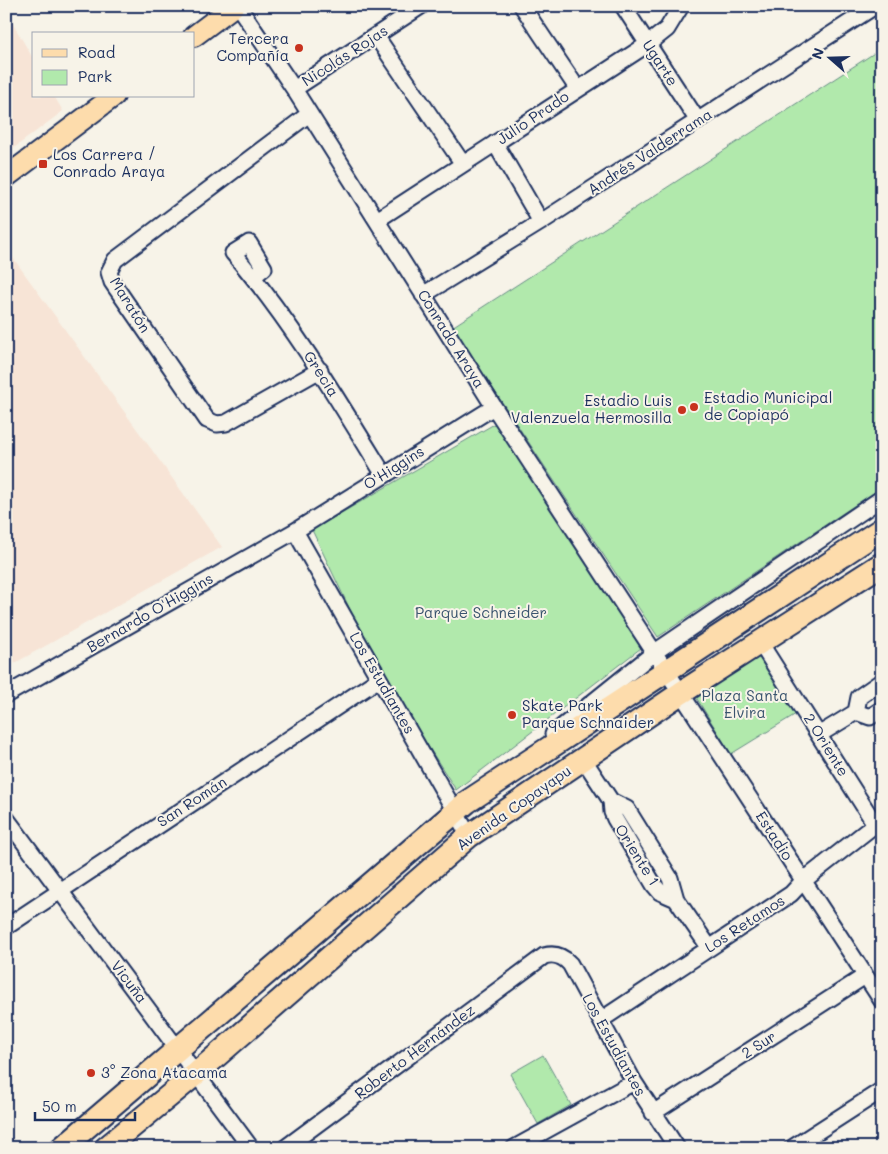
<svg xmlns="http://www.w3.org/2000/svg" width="888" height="1154" viewBox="0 0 888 1154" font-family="Mali,sans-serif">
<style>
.built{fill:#f7e4d6}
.green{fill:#b1e9ac;stroke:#668c85}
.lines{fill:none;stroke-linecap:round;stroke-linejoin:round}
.minor-casing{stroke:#1b2f5e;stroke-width:19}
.major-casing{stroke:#1b2f5e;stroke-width:24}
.highway-casing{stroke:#1b2f5e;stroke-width:26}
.minor{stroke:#f7f3e8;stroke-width:15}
.major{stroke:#fddcac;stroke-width:20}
.highway{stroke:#fddcac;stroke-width:22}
.poi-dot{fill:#c8321e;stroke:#f7f3e8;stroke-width:2}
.labels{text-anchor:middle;stroke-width:4;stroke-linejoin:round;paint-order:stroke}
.poi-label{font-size:15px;fill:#1b2f5e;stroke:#f7f3e8;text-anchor:start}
.street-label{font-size:15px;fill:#1b2f5e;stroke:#f7f3e8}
.park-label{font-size:15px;fill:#39546e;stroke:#f7f3e8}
</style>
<rect width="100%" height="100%" fill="#f7f3e8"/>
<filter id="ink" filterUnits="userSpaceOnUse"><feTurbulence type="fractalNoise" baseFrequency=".02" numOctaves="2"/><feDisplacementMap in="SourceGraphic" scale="10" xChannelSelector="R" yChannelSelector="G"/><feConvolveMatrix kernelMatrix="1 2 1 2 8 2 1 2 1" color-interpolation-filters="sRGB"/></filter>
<g filter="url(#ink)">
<!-- built -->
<path class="built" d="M6,12L34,60V96H54L63,111L6,154Z
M6,248L222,547L6,668Z"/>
<!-- green -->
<path class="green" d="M882,48V487L658,637L452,327Z
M496,423L641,648L456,790L377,666L312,530Z
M759,654L796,714L731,754L694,694Z
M543,1055L571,1105L538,1124L510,1074Z"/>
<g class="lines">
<defs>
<path id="minor" d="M238,6L294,89L494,407L882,1001
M522,6L577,88
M623,6L698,121
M376,36L463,164
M294,89L421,6
M309,114L115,260L109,272L112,282L207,420L217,424L226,423L320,370
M495,143L541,222
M377,220L648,44L667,29L681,6
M253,277L264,268L249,243L233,253C291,321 337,398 384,475
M423,295L541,222L875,6
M295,531L469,836
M759,641L875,824
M882,681L859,697L856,712L870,717L882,709
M6,695L295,531L494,407
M553,734L655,652L882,498
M820,734L856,712
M584,760L611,801L612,812L615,819L654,885L660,892L676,899
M611,801L627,809L670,878L676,899L709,947
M6,818L251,1148
M6,927L379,679
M601,1020L791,894L803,881L882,819
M653,1113L865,976
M285,1148L544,956C555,953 563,956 570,964L634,1082L677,1148
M514,1148L634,1082
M792,1148L882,1090"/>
<path id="major" d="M194,36L234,6
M6,177L114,96"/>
<path id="highway" d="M62,1148L467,802L882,529
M106,1148L197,1073L469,836L681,693L882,564"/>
</defs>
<!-- minor casing -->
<use href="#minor" class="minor-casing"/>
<!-- major casing -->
<use href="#major" class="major-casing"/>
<!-- highway casing -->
<use href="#highway" class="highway-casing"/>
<!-- minor -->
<use href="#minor" class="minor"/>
<!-- major -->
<use href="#major" class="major"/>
<!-- highway -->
<use href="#highway" class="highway"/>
</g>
</g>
<!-- markers -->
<g class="poi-dot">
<circle cx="299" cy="48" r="5"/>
<rect x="38" y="159" width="10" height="10" rx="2.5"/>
<circle cx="694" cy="407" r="5"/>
<circle cx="682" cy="410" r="5"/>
<circle cx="512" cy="715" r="5"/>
<circle cx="91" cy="1073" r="5"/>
</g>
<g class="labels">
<!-- poi labels -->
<g class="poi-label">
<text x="289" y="44" text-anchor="end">Tercera<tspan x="289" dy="17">Compañía</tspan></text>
<text x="53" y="160">Los Carrera /<tspan x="53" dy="17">Conrado Araya</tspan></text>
<text x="704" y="403">Estadio Municipal<tspan x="704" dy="17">de Copiapó</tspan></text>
<text x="672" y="406" text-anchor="end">Estadio Luis<tspan x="672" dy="17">Valenzuela Hermosilla</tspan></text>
<text x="522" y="711">Skate Park<tspan x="522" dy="17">Parque Schnaider</tspan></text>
<text x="101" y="1078">3° Zona Atacama</text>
</g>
<!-- street labels -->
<g class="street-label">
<text transform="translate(345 56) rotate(-33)" y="5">Nicolás Rojas</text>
<text transform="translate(660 63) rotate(57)" y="5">Ugarte</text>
<text transform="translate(533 118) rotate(-34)" y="5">Julio Prado</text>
<text transform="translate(650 152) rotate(-33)" y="5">Andrés Valderrama</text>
<text transform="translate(130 305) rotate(58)" y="5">Maratón</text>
<text transform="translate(451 339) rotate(58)" y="5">Conrado Araya</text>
<text transform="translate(321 374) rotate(57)" y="5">Grecia</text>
<text transform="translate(394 468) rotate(-32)" y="5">O'Higgins</text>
<text transform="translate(150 613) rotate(-30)" y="5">Bernardo O'Higgins</text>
<text transform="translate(382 683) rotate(60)" y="5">Los Estudiantes</text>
<text transform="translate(826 745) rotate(58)" y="5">2 Oriente</text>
<text transform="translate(192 802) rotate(-33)" y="5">San Román</text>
<text transform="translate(514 808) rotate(-35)" y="5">Avenida Copayapu</text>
<text transform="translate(774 836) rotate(57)" y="5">Estadio</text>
<text transform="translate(637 855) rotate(58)" y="5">Oriente 1</text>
<text transform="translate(745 924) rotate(-33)" y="5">Los Retamos</text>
<text transform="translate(129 982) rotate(53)" y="5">Vicuña</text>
<text transform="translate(614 1045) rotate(61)" y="5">Los Estudiantes</text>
<text transform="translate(759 1045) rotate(-33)" y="5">2 Sur</text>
<text transform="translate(415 1052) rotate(-37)" y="5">Roberto Hernández</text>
</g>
<!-- park labels -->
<g class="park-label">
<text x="481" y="618">Parque Schneider</text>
<text x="745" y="701">Plaza Santa<tspan x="745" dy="17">Elvira</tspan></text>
</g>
</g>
<!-- margin -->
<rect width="888" height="1154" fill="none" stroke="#f7f3e8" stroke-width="25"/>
<rect x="12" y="12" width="863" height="1129" fill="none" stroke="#1b2f5e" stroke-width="2" filter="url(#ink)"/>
<!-- legend -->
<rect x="32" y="32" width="162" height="65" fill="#f7f3e8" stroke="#9fa5b1"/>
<rect x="42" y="49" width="25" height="8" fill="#fddcac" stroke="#9fa5b1"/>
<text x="78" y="58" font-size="15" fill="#1b2f5e">Road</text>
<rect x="42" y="70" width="25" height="15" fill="#b1e9ac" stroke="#9fa5b1"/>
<text x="78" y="82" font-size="15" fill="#1b2f5e">Park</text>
<!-- north arrow -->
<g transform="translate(830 58) rotate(290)" stroke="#f7f3e8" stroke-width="4" paint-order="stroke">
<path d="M0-4L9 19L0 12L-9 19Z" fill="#1b2f5e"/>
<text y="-8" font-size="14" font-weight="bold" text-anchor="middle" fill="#1b2f5e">N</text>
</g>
<!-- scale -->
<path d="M35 1112v8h100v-8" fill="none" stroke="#1b2f5e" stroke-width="2.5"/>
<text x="42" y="1112" font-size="15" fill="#1b2f5e" stroke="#f7f3e8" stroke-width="4" paint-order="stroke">50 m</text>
</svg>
